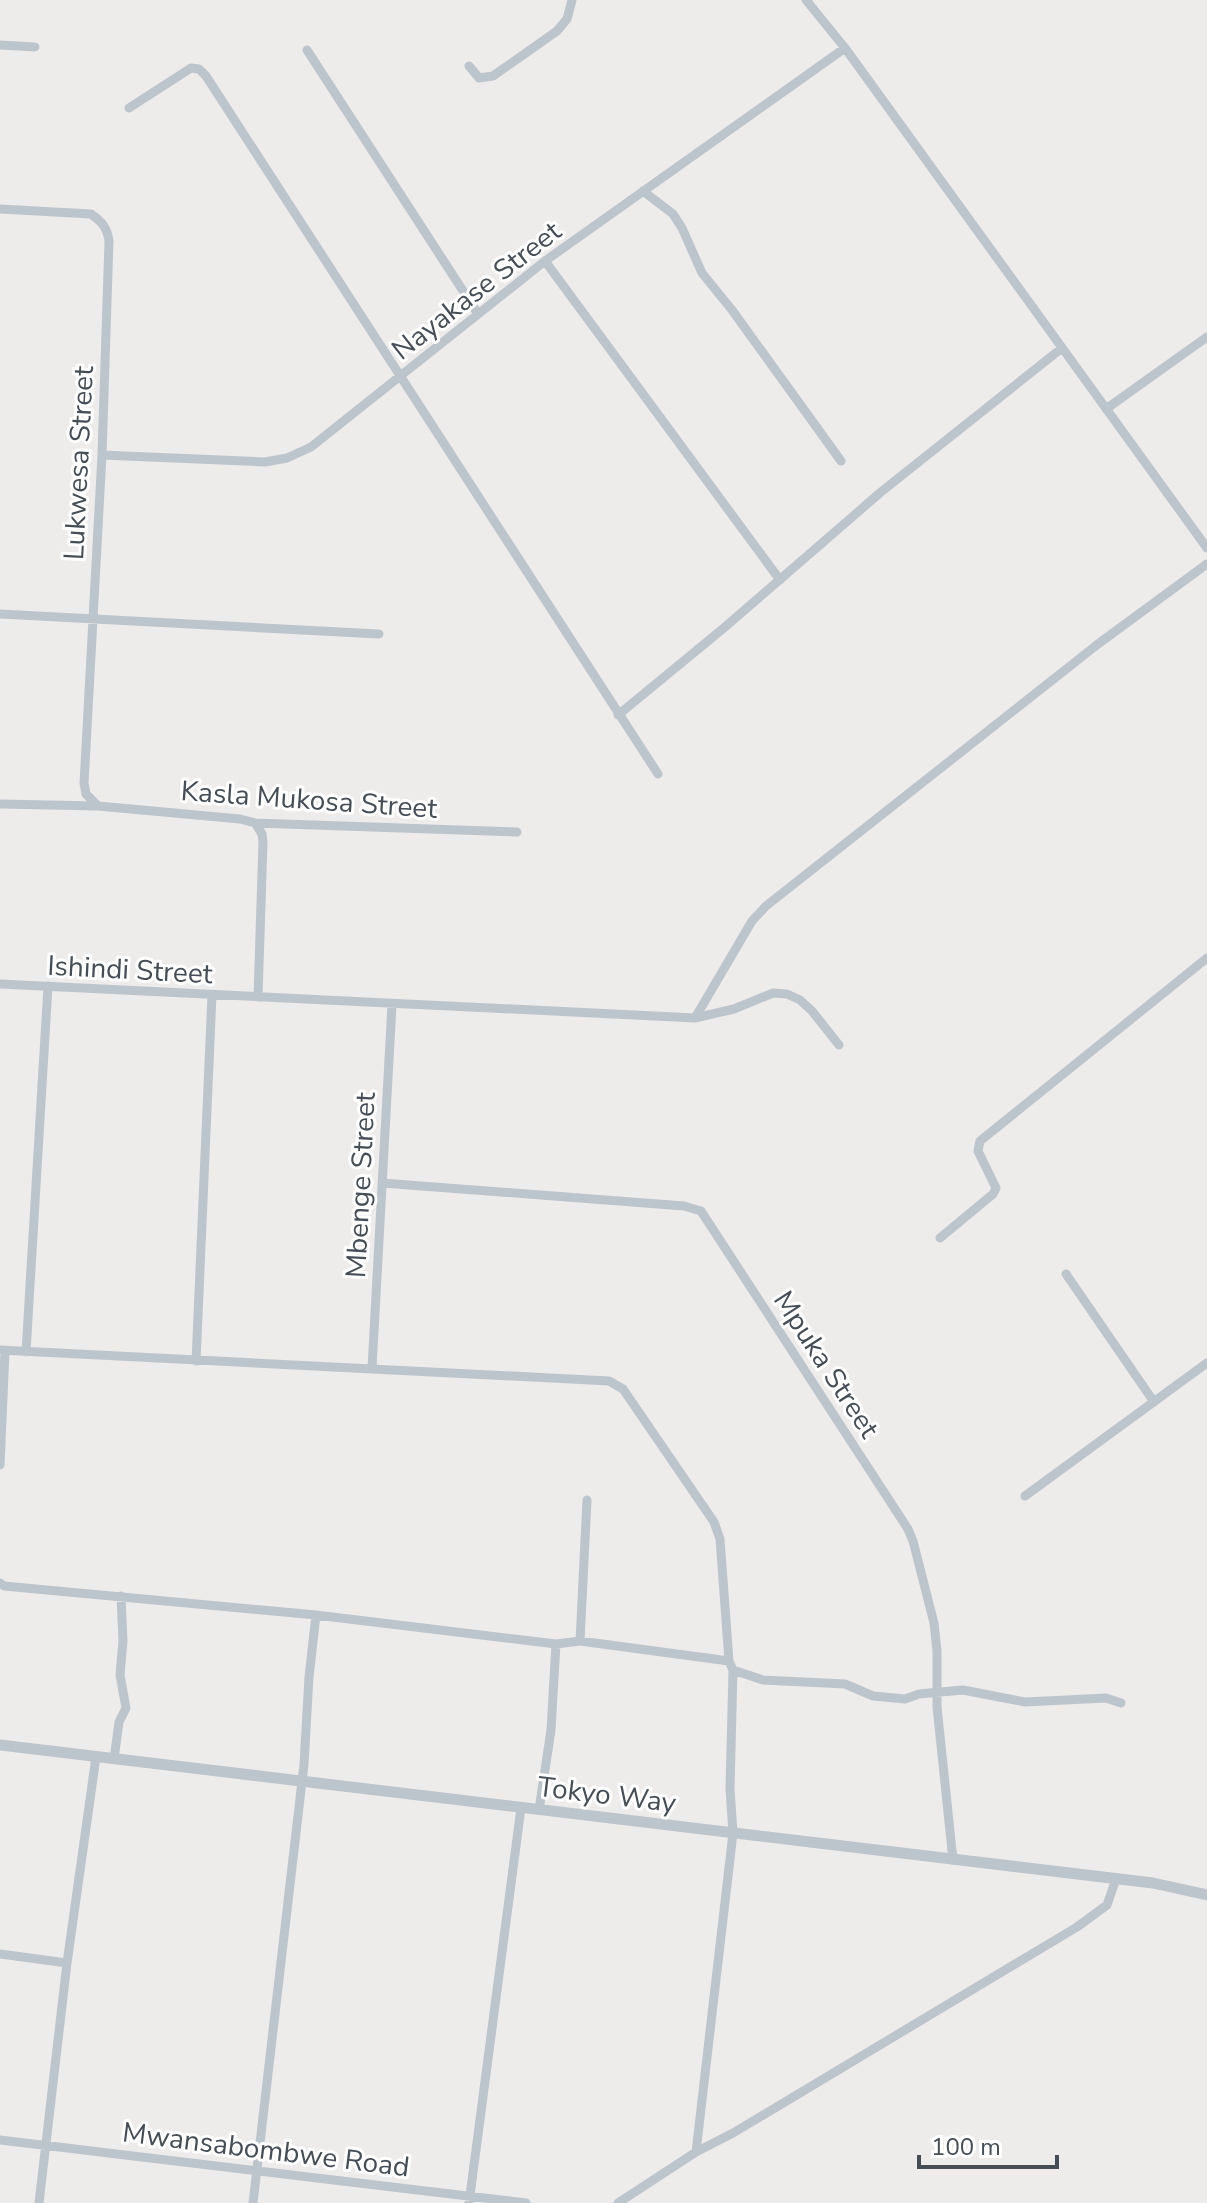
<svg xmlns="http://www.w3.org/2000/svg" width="1207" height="2203" viewBox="0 0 1207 2203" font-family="'Nunito Sans',sans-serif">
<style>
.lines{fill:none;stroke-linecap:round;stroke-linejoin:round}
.minor{stroke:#bdc5cc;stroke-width:9}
.tertiary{stroke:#bdc5cc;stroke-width:11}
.labels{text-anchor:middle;stroke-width:6;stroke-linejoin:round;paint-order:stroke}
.street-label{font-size:28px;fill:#454e56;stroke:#fff}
</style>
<rect width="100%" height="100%" fill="#eeebeb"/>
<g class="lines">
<!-- minor -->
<path class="minor" d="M806,0L845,48L1207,548
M0,45L35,47
M307,50L478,314
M469,66L479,78L493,76L557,31L567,19L572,0
M129,108L191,68L199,69L206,76L658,774
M643,191L673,214L682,228L702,273L732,310L841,461
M0,209L91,214C102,222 107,227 109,241L102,455L84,783L86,794L98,806
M545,261L780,580
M1106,409L1207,337
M102,455L265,462L287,458L311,447L545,261L845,48
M0,614L379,634
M618,715L725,627L881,492L1062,348
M0,804L98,806L240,819L255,823L517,832
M255,823L262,834L263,842L258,997
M0,984L695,1018L752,921L766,906L1098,644L1207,564
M695,1018L734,1009L773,993L787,994L800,1000L812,1011L839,1045
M382,1183L684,1206L701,1211L908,1529L913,1541L934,1623L937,1651V1707L953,1860
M940,1238L993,1194L996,1188L978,1151L980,1141L1207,958
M1066,1274L1154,1402
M0,1350L609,1381L623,1389L714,1522L720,1539L729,1661L733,1670L730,1789L733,1833L696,2152L618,2203
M26,1352L48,986
M196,1361L212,995
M372,1368L392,1005
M0,1465L5,1351
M1025,1496L1207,1363
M0,1583L4,1586L316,1615L556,1644L580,1641L729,1661
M580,1641L587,1500
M733,1670L763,1680L845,1684L873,1696L905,1699L919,1694L963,1690L1025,1702L1106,1698L1121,1703
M114,1759L119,1722L126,1708L120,1675L123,1641L121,1596
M539,1810L551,1730L556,1644
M0,1954L67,1963
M0,2140L526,2203
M696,2152L733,2133L1077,1927L1107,1905L1116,1879
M39,2203L67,1963L96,1757
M253,2203L304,1764L309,1677L316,1615
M469,2203L521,1808"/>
<!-- tertiary -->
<path class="tertiary" d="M0,1745L1153,1883L1207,1895"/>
</g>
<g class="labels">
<!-- street labels -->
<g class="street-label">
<text transform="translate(476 290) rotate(-38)" y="10">Nayakase Street</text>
<text transform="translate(78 463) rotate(-87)" y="10">Lukwesa Street</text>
<text transform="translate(309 799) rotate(4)" y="10">Kasla Mukosa Street</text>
<text transform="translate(130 969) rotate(3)" y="10">Ishindi Street</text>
<text transform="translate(360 1185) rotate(-87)" y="10">Mbenge Street</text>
<text transform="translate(827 1364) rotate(57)" y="10">Mpuka Street</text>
<text transform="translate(607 1794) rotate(7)" y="10">Tokyo Way</text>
<text transform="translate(266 2149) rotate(7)" y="10">Mwansabombwe Road</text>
</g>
</g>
<!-- scale -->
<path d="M919 2155v12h138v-12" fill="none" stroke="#454e56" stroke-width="4"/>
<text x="931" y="2155" font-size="24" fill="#454e56" stroke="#ffffff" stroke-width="6" paint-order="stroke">100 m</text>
</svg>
